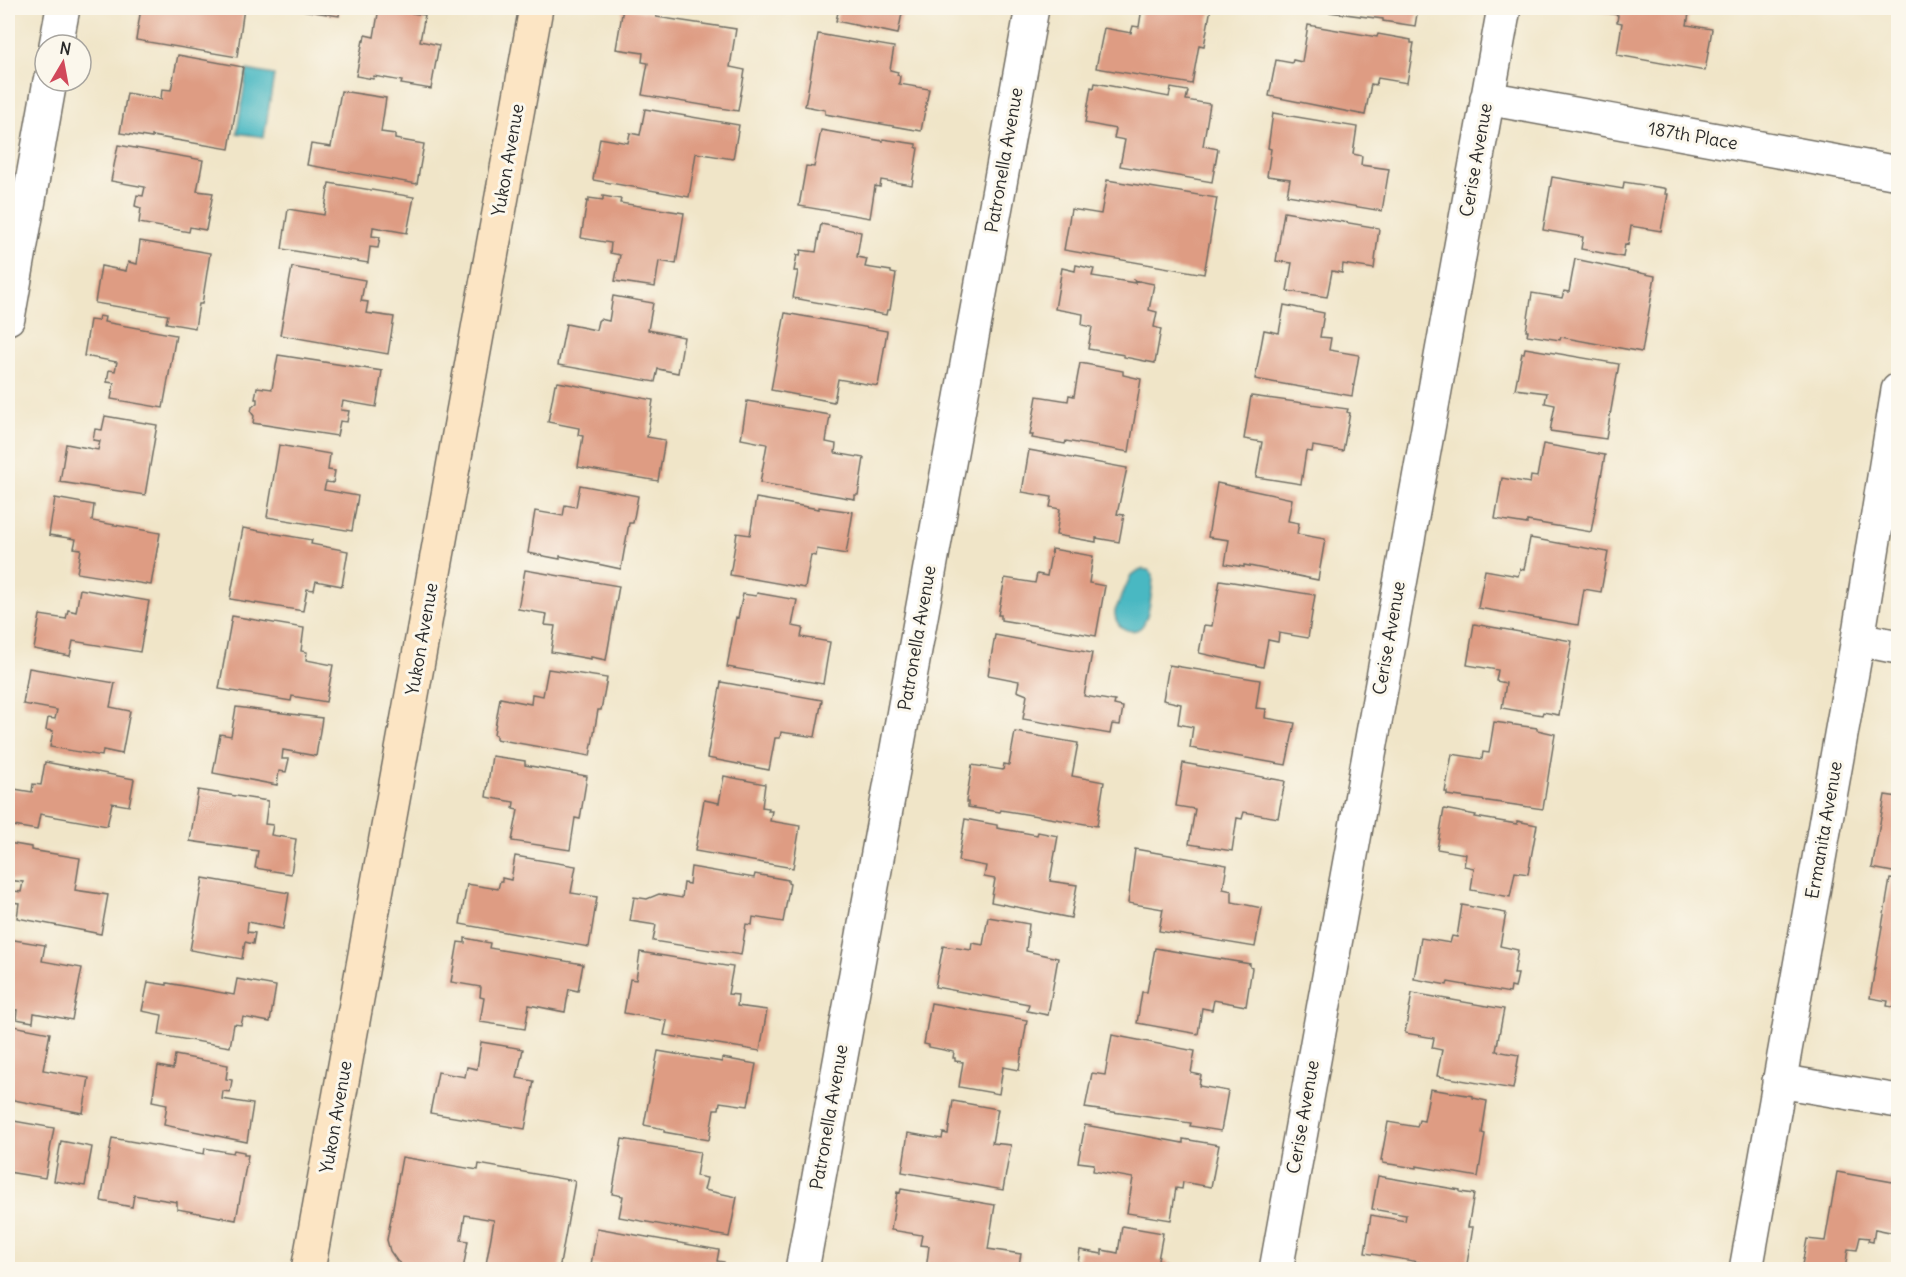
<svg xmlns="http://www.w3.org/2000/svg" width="1906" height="1277" viewBox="0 0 1906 1277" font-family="Delius,sans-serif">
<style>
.water{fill:#49b8c2;stroke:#3a7276;stroke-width:1.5}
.building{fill:#de9c83}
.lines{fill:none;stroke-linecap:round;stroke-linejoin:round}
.street-casing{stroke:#706c62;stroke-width:36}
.secondary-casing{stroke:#706c62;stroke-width:36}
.street{stroke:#fff;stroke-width:33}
.secondary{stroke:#fce5c4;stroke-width:33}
.labels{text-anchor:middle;stroke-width:6;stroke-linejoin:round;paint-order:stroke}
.street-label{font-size:18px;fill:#2b2b2b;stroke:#fbf7ec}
</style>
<rect width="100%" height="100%" fill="#fbf7ec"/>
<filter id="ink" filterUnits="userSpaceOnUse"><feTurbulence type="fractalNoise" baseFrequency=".0167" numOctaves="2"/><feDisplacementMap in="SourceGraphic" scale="12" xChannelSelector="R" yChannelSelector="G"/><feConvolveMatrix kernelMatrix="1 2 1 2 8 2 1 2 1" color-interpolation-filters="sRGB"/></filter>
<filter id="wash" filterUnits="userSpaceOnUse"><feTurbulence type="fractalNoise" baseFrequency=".008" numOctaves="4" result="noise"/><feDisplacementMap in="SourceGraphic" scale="24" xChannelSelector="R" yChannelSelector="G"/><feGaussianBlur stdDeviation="1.35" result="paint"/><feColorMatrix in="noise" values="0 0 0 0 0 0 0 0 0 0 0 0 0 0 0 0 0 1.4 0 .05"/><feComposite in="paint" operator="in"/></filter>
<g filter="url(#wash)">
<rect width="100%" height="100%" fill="#f0e5c8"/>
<!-- water -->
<path class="water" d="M247,70L274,75L264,137L237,133Z
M1141,569L1148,570L1153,574C1153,586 1150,610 1145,621C1138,639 1113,630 1115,611L1131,575Z"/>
<g id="blocks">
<!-- building -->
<path class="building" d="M141,8H244L237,57L136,40Z
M302,8H340L339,16L302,10Z
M379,8L425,15L420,41L439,45L431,89L401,84L402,81L374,76L373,79L356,76L363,40L364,41L365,35L374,37Z
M623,8L657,14L656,17L736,29L730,67L745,70L738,111L642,95L648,63L642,62L643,53L616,49Z
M714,8H734L733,12Z
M839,8H903L898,34L836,21Z
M1142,8H1211L1204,46L1199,45L1192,84L1096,68L1104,28L1131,33L1133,26L1139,27Z
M1323,8H1418L1415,26L1383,21V19L1322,11Z
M1581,8H1690L1687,25L1712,29L1705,71L1617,55L1622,23L1617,22L1618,15Z
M1308,25L1377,37L1378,34L1411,40V43H1414L1407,83L1378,78L1376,85L1371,84L1365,115L1269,96L1276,60L1292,63L1293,60L1302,62Z
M818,34L894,47L890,70L898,72L897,75L900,76L899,84L929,89L921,131L825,114V110L805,106Z
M178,55L243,67L229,149L152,136V138L120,133L127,93L161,99L162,89L171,90Z
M1095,83L1169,97L1171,88L1188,91L1186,100L1210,104L1203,146L1218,149L1212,182L1120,166L1125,140L1114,138L1116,129L1085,123L1091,87L1094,88Z
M341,91L386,98L381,132L395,134V139L424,144L417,184L307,165L311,144L331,147Z
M645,109L739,125L733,159L696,153L689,197L593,180L600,138L628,143L630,133L640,135Z
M1273,113L1357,127L1353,154L1362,156L1361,165L1389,169L1382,211L1287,195L1290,179L1267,176L1271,149L1268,148Z
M821,130L883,141V139L916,144V147L918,148L912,185L881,180L880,187L875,186L870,218L799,206L806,166L814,167Z
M118,145L203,160L197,191L213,193L206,230L190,227L189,232L139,223L141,208L135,206L137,195L143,196L145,187L111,181Z
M1552,177L1623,189L1624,182L1663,188L1666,189L1665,194H1668L1661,231L1631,226L1628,245L1625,244L1623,257L1581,249L1583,237L1543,230Z
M1107,180L1217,198L1204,274L1064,250L1071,209L1101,214Z
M329,183L414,197L407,233L373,227L372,236L380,237L378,248L370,247L368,263L282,249L288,209L324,215Z
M603,196L621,199L620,203L684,213L676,264L659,261L655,287L615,281L620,255L610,253L611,243L581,238L587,201L589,202V198L603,200Z
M1284,212L1379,228L1374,269L1343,264L1342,273L1332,271L1327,297L1287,291L1292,263L1276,261Z
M821,224L861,232L857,257L867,259L865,267L891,271V273L896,274L890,310H887L886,315L793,298L798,271H794L797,255L800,256L801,250L816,252Z
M140,241L210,253L202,304H199L195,328L166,323L168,315L95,303L101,266L126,271L128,262L137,264Z
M1575,259L1655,276L1642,352L1561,337L1560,340L1527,335L1528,331H1526L1532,293L1562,298L1564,291L1569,292Z
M1076,265L1094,269L1092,276L1135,283L1134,280L1154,284L1149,310L1157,312L1154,327L1161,329L1155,363L1124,357V355L1088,349L1092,327L1082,325L1083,314L1055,309L1062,268L1075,271Z
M292,267L365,280L361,301L368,302L366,313L394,317L388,354L280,335Z
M613,296L653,303L648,330L684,337L678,373L658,369L655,382L558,365L566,324L596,330L598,321L600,319L609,321Z
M1284,305L1324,313L1320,337L1331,338L1329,350L1359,355L1352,396L1255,379L1264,330L1279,333Z
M785,313L887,331L878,386L838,379L834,402L771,390Z
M99,316L105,317L104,322L176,335L163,408L111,399L114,383L107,382L109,370L115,371L117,362L84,356L90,320L98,321Z
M1525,348L1619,364L1606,439L1550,431L1555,405L1545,403L1547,393L1515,389L1522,353H1524Z
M278,355L382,371L376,407L343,401L341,410L349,411L347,422L340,421L337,436L253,423L254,416L251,412L252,407L257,403V399H255L257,387L272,389Z
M1080,363L1123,371V375L1141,379L1129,452L1066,441L1065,444L1032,438L1033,435H1030L1037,396L1068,401L1069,395L1074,396Z
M558,382L653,400L647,437L665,440L658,481L578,467L583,436L578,435L579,428L548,422L555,384H557Z
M1251,396L1348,409L1347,412L1350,413L1343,451L1313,446L1312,452L1306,451L1301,484L1256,477L1262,442L1244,439Z
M747,401L830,415L826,442L836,444L835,453L864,458L858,495H855V499L760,483L767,444L741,439Z
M105,416L157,425L145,495L60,482L66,444L98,450L100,441L93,440L95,429L102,430Z
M1543,444L1605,455L1591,532L1527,521V524L1495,519L1502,478L1530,483L1531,476L1537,477Z
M279,445L330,454L328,470L335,471L333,483L326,482L324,490L358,496L352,531L267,517Z
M1029,450L1127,468L1117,514L1124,515L1119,542L1096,538V542L1056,535L1060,509L1050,507L1052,497L1022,492Z
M1217,483L1292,499L1288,521L1299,523L1297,534L1325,539L1318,580L1244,565V567L1225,564L1229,540L1208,537Z
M580,485L638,496L633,523H629L621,569L560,556V559L528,553L535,511L563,516L565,505L576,507Z
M55,498L94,505L92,521L160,533L151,585L77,573L81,549L74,548L76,539L49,535Z
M756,498L819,509V507L853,512L846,554L817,549L816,556L811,555L805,588L730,575L737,533L750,535Z
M243,528L312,540L311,544L348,551L342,586L316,581L314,590L307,589L303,611L230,599Z
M1530,538L1608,552L1601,592L1584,589L1578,625L1478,608L1485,570L1518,576L1520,569L1524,570Z
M1052,549L1093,556L1089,583L1105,586L1096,636L1001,620V615H998L1005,578L1035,583L1037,574L1047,576Z
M525,570L619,586L606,660L591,657V659L551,652L555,626L545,625L547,614L518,609Z
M1220,580L1315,595L1308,638L1279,633L1278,642L1268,640L1263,667L1199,653L1204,625L1212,626Z
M80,589L149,601L140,652L73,641L70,656L34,649L40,615L66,619L68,610L76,612Z
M757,593L797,600L792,626L803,628L801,637L830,642L823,684L727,667L736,617L738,618L743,594L756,596Z
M232,616L304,628L301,651L307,652L306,660L333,665L326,702L292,696L291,701L219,689Z
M1474,624L1572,641L1559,715L1543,712L1542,715L1502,708L1506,683L1496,681L1498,670L1467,665Z
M995,635L1092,653L1084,696L1115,701L1114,705L1123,707L1120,725L1112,724L1110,734L1023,719L1027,695L1017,691L1019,681L988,675Z
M1169,665L1260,680L1256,708L1266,709L1265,718L1295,723L1286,765L1190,748L1193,727L1178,724L1181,704L1163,700Z
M29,668L115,683L110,707L130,711L122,754L103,750L102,756L50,747L53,731L46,730L48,718L55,719L57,710L23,704Z
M548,669L607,678L601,710H598L590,756L496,739V735L494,734L500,698L531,704L532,694L543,696Z
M721,682L822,700L815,737L781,732L780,738H775L769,770L707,758Z
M236,707L322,718L316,756L283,750L282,759H289L286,772L279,771L277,785L213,773L220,734L231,736Z
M1494,722L1537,728V730L1555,734L1543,809L1447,795V792H1445L1452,754L1482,759L1483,752L1489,753Z
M1015,732L1078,743L1072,776L1104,782L1097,826L1001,810L1000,812L968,807V802H966L972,765L1003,770L1004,764L1009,765Z
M492,756L525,761V765L587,776L580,819L575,818L570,850L512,841L518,810L513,809L514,802L486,797Z
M45,762L134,779L129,806L112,803L107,826L40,814L37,830L8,825V788L32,792L33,784L41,785Z
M1183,763L1285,781L1278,818L1244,812L1242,819L1237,818L1232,851L1189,844L1195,809L1176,806Z
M724,776L765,784L762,807L769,808L768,811H772L770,821L800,826L793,868L695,851L704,800L719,803Z
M198,790L268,801L265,824L273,825L271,835L296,839L291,874L255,868L258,851L190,841Z
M1885,795L1898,797V873L1872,868Z
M1444,809L1476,815L1475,817L1517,824V821L1537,825L1528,874L1515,872L1510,897L1471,890L1474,868L1464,866L1466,854L1437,849Z
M965,819L997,825V828L1037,835L1038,832L1058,836L1050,881L1077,885L1071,918L991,902L995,879L984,877L986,866L958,861Z
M8,843L31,847V850L80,858L75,890L108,895L101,934L17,918L19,903L12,902L14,891L21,892L23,882L8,880Z
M1135,849L1227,865L1223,889L1232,891V902L1262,908L1255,947L1159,931L1163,909L1128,903Z
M515,856L576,866L571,893L597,897L589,947L460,924L467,884L498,889L500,881H502V878L511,880Z
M691,867L754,878L755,874L788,880V883L790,884L783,922L753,917L752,925L746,924L741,955L653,941L656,925L630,921L634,897L647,899L659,894L682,898L684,883L689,884Z
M203,878L289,893L283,929L248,922L247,932L255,933L253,944L245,942L242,959L190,950Z
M1890,879L1898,880V1008L1887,1006L1888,1001L1870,998Z
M1462,905L1506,913L1500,946L1518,950L1514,974H1518L1515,988L1511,987L1510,993L1448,982L1447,985L1414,979L1421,938L1450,943L1452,936L1457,937Z
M988,917L1029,924L1026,951L1058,958L1048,1015L1027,1011L1029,1004L935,987L943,946L971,950L972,943L983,945Z
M465,938L490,943L489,948L583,964L578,991L569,989L565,1012L529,1005L525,1029L480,1022L484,998L480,997L481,987L451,982L458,942L465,943Z
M8,939L45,945L42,961L82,968L72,1020L34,1013L33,1022L16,1019L17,1010L8,1009Z
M1155,948L1250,964V967L1252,968L1246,1006L1214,1000L1212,1010L1202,1008L1198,1034L1137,1023L1142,992H1147Z
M640,952L733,967L728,994L738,995L737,1006L767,1010L760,1051L664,1035L667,1021L624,1013L630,979L636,980Z
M237,979L276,986L270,1022L243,1017L241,1025L234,1024L230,1047L159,1035L162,1015L142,1011L148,982L167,985V983L234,995Z
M1412,993L1504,1009L1496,1051L1519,1055L1513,1089L1437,1076L1442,1050L1432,1048L1434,1038L1405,1033Z
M931,1003L1027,1020L1019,1070L1003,1067L999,1094L959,1087L963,1062L955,1061V1058H953L954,1052L929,1047V1045L924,1044Z
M8,1025L50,1033L43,1070L89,1078L83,1113L8,1099Z
M1112,1035L1195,1051L1191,1073L1201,1075L1199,1086L1228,1091L1221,1131L1190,1126L1191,1123L1085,1108L1092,1073L1105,1075Z
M481,1042L523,1049L517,1078L534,1081L525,1129L430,1113L438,1072L465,1077L467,1067L477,1069Z
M658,1051L722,1062V1058L756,1064L748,1106L720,1102L719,1109H714L709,1140L664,1132V1129L644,1125Z
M175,1055L228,1065L226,1079L232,1080L230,1092L223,1091L222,1099L253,1104L247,1142L164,1125L167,1104L152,1101L158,1066L173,1069Z
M1430,1089L1473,1096V1098L1487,1101L1482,1133L1485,1134L1478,1177L1416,1166V1168L1383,1163V1160H1381L1388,1122L1417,1127L1419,1120L1424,1121Z
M953,1101L998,1109L992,1143L1011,1145L1003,1190L902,1172L908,1133L942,1139L943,1133L948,1134Z
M8,1120L54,1128L45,1178L8,1172Z
M1085,1125L1183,1143V1139L1219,1145L1211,1187L1183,1182L1182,1189L1176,1188L1171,1220L1127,1213L1133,1178L1093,1171L1094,1164L1078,1162Z
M112,1138L204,1154L205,1148L233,1153L234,1150L244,1152V1155H248L236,1220L177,1209V1202L134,1195L132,1207L101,1201Z
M622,1139L700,1152L696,1176L707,1178L704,1190L737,1197L729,1237L619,1217L623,1196L612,1194Z
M61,1141L92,1147L85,1186L54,1181Z
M402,1157L478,1170L479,1164L575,1181L559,1270H485L494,1220L465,1215L461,1240L468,1241L463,1270L407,1269L397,1261L390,1251L387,1240Z
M1837,1172L1898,1183V1214L1895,1233L1875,1229L1873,1242L1868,1241L1869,1238L1860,1237L1857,1250L1848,1249L1845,1270H1801L1807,1239L1825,1241Z
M1378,1176L1460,1190V1192L1474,1194L1468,1227H1473L1466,1270L1365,1253L1371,1215L1405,1221L1406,1215L1372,1209Z
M901,1189L995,1205L988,1249L1021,1254L1018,1270H926L929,1246L920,1245L922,1235L891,1230L897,1192L900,1193Z
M1122,1226L1163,1233L1158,1260L1169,1262L1167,1270H1077L1080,1250L1102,1254V1250L1118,1253Z
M597,1228L719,1250L717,1261L724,1262L722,1270H604V1267L591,1265Z"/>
</g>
</g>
<g filter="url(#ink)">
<use href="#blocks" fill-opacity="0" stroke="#706c62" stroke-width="1.5"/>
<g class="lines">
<defs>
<path id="street" d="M56,45L63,8
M1487,98L1898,173
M8,318L50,81
M1858,639L1898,647
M1779,1081L1898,1101
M802,1270L1032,8
M1276,1270L1504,8
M1746,1270L1858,639L1898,390"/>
<path id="secondary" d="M308,1270L536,8"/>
</defs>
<!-- street casing -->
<use href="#street" class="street-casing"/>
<!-- secondary casing -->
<use href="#secondary" class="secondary-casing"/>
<!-- street -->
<use href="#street" class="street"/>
<!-- secondary -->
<use href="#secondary" class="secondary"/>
</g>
</g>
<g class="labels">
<!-- street labels -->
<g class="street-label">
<text transform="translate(1693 136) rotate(10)" y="6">187th Place</text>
<text transform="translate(508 160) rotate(-80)" y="6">Yukon Avenue</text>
<text transform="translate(1004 160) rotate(-80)" y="6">Patronella Avenue</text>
<text transform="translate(1476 160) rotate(-80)" y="6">Cerise Avenue</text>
<text transform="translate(917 638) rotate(-80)" y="6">Patronella Avenue</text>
<text transform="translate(1389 638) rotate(-80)" y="6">Cerise Avenue</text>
<text transform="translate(422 639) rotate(-80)" y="6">Yukon Avenue</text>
<text transform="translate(1824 830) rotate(-80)" y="6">Ermanita Avenue</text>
<text transform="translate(336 1117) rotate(-80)" y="6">Yukon Avenue</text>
<text transform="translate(829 1117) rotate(-80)" y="6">Patronella Avenue</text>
<text transform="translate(1303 1117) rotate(-80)" y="6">Cerise Avenue</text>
</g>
</g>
<!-- margin -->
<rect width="1906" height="1277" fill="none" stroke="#fbf7ec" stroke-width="30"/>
<!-- north arrow -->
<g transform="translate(63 63) rotate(10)"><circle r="28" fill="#fbf7ec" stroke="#a8a59f" stroke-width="1.5"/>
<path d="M0-4.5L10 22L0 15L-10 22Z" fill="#d1495b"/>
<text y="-9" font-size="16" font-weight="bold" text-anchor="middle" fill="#2b2b2b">N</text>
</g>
</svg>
